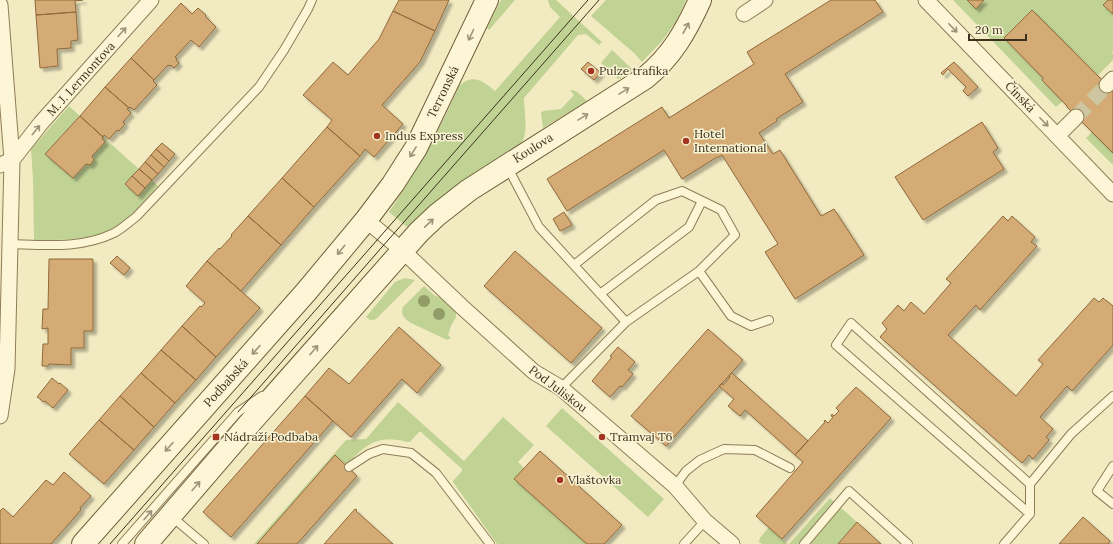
<svg xmlns="http://www.w3.org/2000/svg" width="1113" height="544" viewBox="0 0 1113 544" font-family="Lora,serif">
<style>
.green{fill:#c1d295}
.building{fill:#d4ab75;stroke:#90693b;filter:url(#shadow)}
.lines{fill:none;stroke-linecap:round;stroke-linejoin:round}
.street-tunnel{stroke:#cec6a1;stroke-width:15;stroke-dasharray:15 8;stroke-linecap:butt}
.lane-casing{stroke:#8e7d57;stroke-width:10}
.street-casing{stroke:#8e7d57;stroke-width:17}
.secondary-casing{stroke:#705e3a;stroke-width:24}
.lane{stroke:#fcf6d7;stroke-width:8}
.street{stroke:#fcf6d7;stroke-width:15}
.secondary{stroke:#fcf6d7;stroke-width:22}
.tram{stroke:#3d311d;stroke-width:1}
.tree{fill:#929c69}
.oneway{stroke:#9c947a}
.poi-dot{fill:#a33421;stroke:#f9f4d3;stroke-width:1.5}
.labels{text-anchor:middle;stroke-width:3;stroke-linejoin:round;paint-order:stroke}
.poi-label{font-size:12px;fill:#3d311d;stroke:#f9f4d3;text-anchor:start}
.street-label{font-size:12px;fill:#3d311d;stroke:#f9f4d3}
</style>
<defs>
<filter id="shadow"><feDropShadow dx="3.5" dy="3.5" stdDeviation="1" flood-color="#0004"/></filter>
</defs>
<rect width="100%" height="100%" fill="#f2ebc2"/>
<!-- green -->
<path class="green" d="M501,0H515L489,30L487,28Z
M548,0H556L602,42L599,45L586,34L578,35L524,98C524,110 529,135 521,143L474,174L436,203L407,227L389,212C416,172 440,130 459,86C473,73 483,81 495,91L560,17L550,7Z
M606,0H686L676,22L662,41L642,62L634,53L591,16Z
M953,0H967L976,8L984,0H1108L1104,5L1113,14V51L1112,53L1113,54V60L1098,75L1073,50L1072,51L1032,11L1004,38L1043,78L1042,80L1063,101L1056,107Z
M612,50L633,70L618,79L601,63Z
M570,90C576,89 582,96 587,101L543,128L541,113L543,111L561,109L574,95Z
M69,106L80,116L45,154L73,178L86,164L88,165L93,159L94,158L92,156L105,142L102,138L103,137L139,169L126,184L138,196L152,180L158,186C149,197 140,209 129,218C100,241 68,240 34,240L33,179L31,149Z
M1092,132L1113,153V165L1086,138Z
M405,278L415,280L376,319L373,320H370L366,317L395,282Z
M424,286L434,295L441,298L456,312V317L451,326L448,335L451,338L447,340L411,323C405,319 400,315 403,307Z
M398,402L464,461L503,417L534,445L518,462L524,468L514,479L587,544H497L453,482V481L462,471V469L421,432H419L410,442C405,442 401,440 397,440C375,436 361,449 348,464H346L335,455L257,544H254L346,440L366,439Z
M562,408L664,499L648,517L546,426Z
M830,498L857,522L838,544H789Z
M769,527L788,544H762L759,542L760,538Z"/>
<!-- building -->
<path class="building" d="M35,0H83L75,1L76,12L36,15Z
M399,0H449L435,31L393,11Z
M831,0H875L883,12L785,74L803,102L776,119L777,121L759,133L773,154L780,150L821,216L834,209L864,255L795,299L765,252L778,244L722,155L719,157H717L682,179L664,150L567,211L547,179L662,107L669,118L754,64L747,52Z
M967,0H984L976,9Z
M1108,0H1113V14L1103,5Z
M181,3L192,14L198,8L206,15L205,16L216,27L199,47L191,40L175,57L177,58L176,60L179,63L174,68L171,65L170,66L168,65L154,80L131,58Z
M1032,10L1113,91V153L1067,107V106L1042,80L1043,78L1004,38Z
M393,11L435,31L420,62L382,105L403,124L374,157L365,149L360,156L327,127L332,120L303,95L333,62L348,75L379,39Z
M76,12L78,40L71,41V48L57,49L58,66L40,68L36,15Z
M131,58L154,80L153,81L157,85L134,110L130,107L129,108L105,87Z
M588,62L601,73L594,80L581,69Z
M954,62L978,87L968,96L963,91L966,87L948,69L943,75L941,73Z
M105,87L129,108L127,109L131,113L123,122L125,124L119,131L117,130L109,139L104,135L103,137L80,116Z
M80,116L103,137L102,138L105,142L92,156L94,160L90,165L86,164L73,178L45,154Z
M982,122L998,148L993,152L1004,169L923,220L895,177Z
M327,127L360,156L314,207L282,178Z
M162,143L175,154L169,161L156,149Z
M156,149L169,161L164,167L151,155Z
M151,155L164,167L158,174L145,162Z
M145,162L158,174L152,180L139,169Z
M139,169L152,180L145,188L132,176Z
M132,176L145,188L138,196L125,184Z
M282,178L314,207L281,245L248,216Z
M564,212L572,225L560,231L553,219Z
M248,216L281,245L241,291L207,261L219,248L220,249L232,236L231,235Z
M1003,216L1008,221L1012,216L1035,237L1031,242L1037,246L980,310L976,305L948,335L1016,396L1043,364L1038,360L1094,298L1099,302L1103,298L1113,306V345L1072,391L1067,386L1040,417L1053,429L1046,437L1049,440L1033,459L1029,455L1022,463L880,337L887,329L882,323L898,305L904,311L911,302L924,314L951,283L946,279Z
M515,251L602,328L571,363L484,286Z
M117,256L130,268L124,275L110,263Z
M49,259H93V331H84V348H71V365L49,364L48,366H42L43,344H48V328L42,329L43,309H48Z
M207,261L260,308L216,357L182,326L200,306L201,307L205,303L186,286Z
M182,326L216,357L196,380L161,350Z
M399,327L441,365L417,393L402,379L351,437L305,396L329,368L349,384Z
M708,329L743,360L666,446L631,416Z
M618,347L635,362L628,370L633,374L622,387L620,386L610,397L592,381L612,357L610,356Z
M161,350L196,380L175,403L141,373Z
M141,373L175,403L154,427L120,396Z
M732,373L808,441L795,455L745,410L740,416L728,406L734,399L719,386L722,383L723,385L730,377L729,376Z
M52,378L59,384L60,383L68,390L53,408L45,401L44,402L37,397Z
M856,387L891,418L782,539L756,516L803,462L795,455L825,422H824L825,420L828,423L833,417L831,416L832,414L834,416L839,411L836,408Z
M120,396L154,427L134,450L99,420Z
M305,396L333,421L231,537L203,512Z
M99,420L134,450L104,484L69,454Z
M540,451L622,525L604,544H587L514,479Z
M335,455L357,476L297,544H257Z
M64,472L91,496L80,508L81,510L51,544H0V511L3,508L13,517L46,480L53,485Z
M355,509L357,510L356,511L393,544H324Z
M1083,517L1110,541L1108,544H1059Z
M857,522L881,544H838Z"/>
<g class="lines">
<!-- street-tunnel -->
<path class="street-tunnel" d="M1076,117L1107,85"/>
<defs>
<path id="lane" d="M507,166L539,227L626,322
M10,244C45,245 81,249 114,233C122,229 129,222 136,217L259,87L284,50L308,9L312,0
M574,265L656,200L682,191L721,210L735,235L699,271
M600,294L689,227L702,201
M561,388L626,322L699,271L731,316L751,326L769,320
M1113,466L1097,491L1113,504
M349,467L369,454L383,449L411,453L436,473L490,544
M1030,484L851,323L836,345L1030,514
M675,486L686,471L700,460L724,449L755,450L790,468
M171,516L204,544
M122,544L238,412L262,396
M684,544L705,521
M804,544L849,491L908,544
M1004,544L1030,514V484L1071,434L1113,396"/>
<path id="street" d="M926,0L1113,194
M0,5L12,160L7,369L0,416
M744,14L765,0
M1107,85L1113,79
M1057,136L1076,117
M0,165L12,160L41,123L151,0
M366,220L402,250L461,306L534,372L561,388L675,486L705,521L732,544"/>
<path id="secondary" d="M83,544L306,292L366,220L393,184L416,148L487,0
M146,544L250,423L419,232L437,215L469,190L645,78C672,56 686,31 700,0"/>
</defs>
<!-- lane casing -->
<use href="#lane" class="lane-casing"/>
<!-- street casing -->
<use href="#street" class="street-casing"/>
<!-- secondary casing -->
<use href="#secondary" class="secondary-casing"/>
<!-- lane -->
<use href="#lane" class="lane"/>
<!-- street -->
<use href="#street" class="street"/>
<!-- secondary -->
<use href="#secondary" class="secondary"/>
<!-- tram -->
<path class="tram" d="M238,412L389,239L599,0
M110,544L588,0"/>
</g>
<!-- trees -->
<g class="tree">
<circle cx="424" cy="301" r="6"/>
<circle cx="439" cy="314" r="6"/>
</g>
<!-- one-way arrows -->
<defs><path id="oneway-shaft" d="M-6 0H5M1.5-3L5.5 0L1.5 3" fill="none" stroke-width="1.6" stroke-linecap="round" stroke-linejoin="round"/></defs>
<g class="oneway">
<use href="#oneway-shaft" transform="translate(686 28) rotate(-61)"/>
<use href="#oneway-shaft" transform="translate(953 28) rotate(46)"/>
<use href="#oneway-shaft" transform="translate(122 32) rotate(-48)"/>
<use href="#oneway-shaft" transform="translate(471 35) rotate(115)"/>
<use href="#oneway-shaft" transform="translate(624 91) rotate(-32)"/>
<use href="#oneway-shaft" transform="translate(583 117) rotate(-32)"/>
<use href="#oneway-shaft" transform="translate(1044 122) rotate(46)"/>
<use href="#oneway-shaft" transform="translate(36 130) rotate(-51)"/>
<use href="#oneway-shaft" transform="translate(413 152) rotate(122)"/>
<use href="#oneway-shaft" transform="translate(429 223) rotate(-43)"/>
<use href="#oneway-shaft" transform="translate(341 250) rotate(129)"/>
<use href="#oneway-shaft" transform="translate(256 350) rotate(132)"/>
<use href="#oneway-shaft" transform="translate(314 350) rotate(-49)"/>
<use href="#oneway-shaft" transform="translate(169 447) rotate(132)"/>
<use href="#oneway-shaft" transform="translate(196 486) rotate(-49)"/>
<use href="#oneway-shaft" transform="translate(148 515) rotate(-49)"/>
</g>
<!-- markers -->
<g class="poi-dot">
<circle cx="591" cy="71" r="4"/>
<circle cx="377" cy="136" r="4"/>
<circle cx="686" cy="141" r="4"/>
<rect x="212" y="433" width="8" height="8" rx="2"/>
<circle cx="602" cy="437" r="4"/>
<circle cx="560" cy="480" r="4"/>
</g>
<g class="labels">
<!-- poi labels -->
<g class="poi-label">
<text x="599" y="75">Pulze trafika</text>
<text x="694" y="138">Hotel<tspan x="694" dy="14">International</tspan></text>
<text x="385" y="140">Indus Express</text>
<text x="224" y="441">Nádraží Podbaba</text>
<text x="610" y="441">Tramvaj T6</text>
<text x="568" y="484">Vlaštovka</text>
</g>
<!-- street labels -->
<g class="street-label">
<text transform="translate(81 79) rotate(-48)" y="4">M. J. Lermontova</text>
<text transform="translate(443 92) rotate(-64)" y="4">Terronská</text>
<text transform="translate(1020 97) rotate(46)" y="4">Čínská</text>
<text transform="translate(533 148) rotate(-32)" y="4">Koulova</text>
<text transform="translate(226 383) rotate(-48)" y="4">Podbabská</text>
<text transform="translate(558 389) rotate(37)" y="4">Pod Juliskou</text>
</g>
</g>
<!-- scale -->
<path d="M969 34v6h57v-6" fill="none" stroke="#3d311d" stroke-width="2"/>
<text x="975" y="34" font-size="12" fill="#3d311d" stroke="#f9f4d3" stroke-width="3" paint-order="stroke">20 m</text>
</svg>
